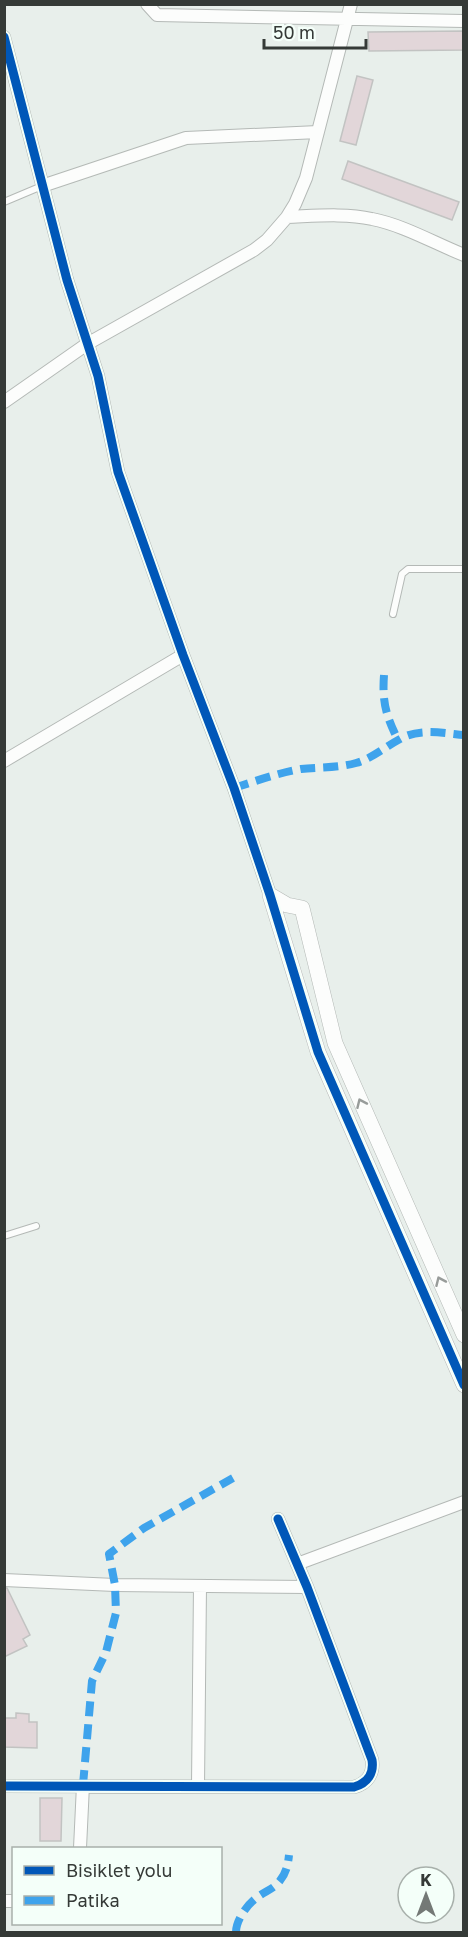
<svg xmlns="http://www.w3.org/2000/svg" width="468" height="1937" viewBox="0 0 468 1937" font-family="'Golos Text',sans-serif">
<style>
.building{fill:#e2d6d9;stroke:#c2c3c2;stroke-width:1.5}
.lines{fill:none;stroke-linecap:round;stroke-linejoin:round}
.service-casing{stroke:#b4b9b6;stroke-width:8}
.minor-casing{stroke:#b4b9b6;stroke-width:14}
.tertiary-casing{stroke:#b4b9b6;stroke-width:16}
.service{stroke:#fcfdfc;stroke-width:6}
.minor{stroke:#fcfdfc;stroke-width:12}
.tertiary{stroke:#fcfdfc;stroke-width:15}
.quiet{stroke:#3ea3ec;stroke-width:8;stroke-dasharray:15 8;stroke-linecap:butt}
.cycleway-casing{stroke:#f4fff9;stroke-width:13}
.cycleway{stroke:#0057b8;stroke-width:9}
.oneway{stroke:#989c9a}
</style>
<rect width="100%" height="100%" fill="#e8efeb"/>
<!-- building -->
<path class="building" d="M464,31V50L369,51L368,32Z
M357,76L373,80L356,145L340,141Z
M348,161L459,202L452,220L342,179Z
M4,1588H7L30,1635L23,1639L27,1646L4,1657Z
M16,1713L29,1714V1722H37V1748L4,1747V1718H16Z
M40,1798H62L61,1841H40Z"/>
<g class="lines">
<defs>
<path id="service" d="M4,202L42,186
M393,614L402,574L408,569H464
M4,1236L36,1226"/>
<path id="minor" d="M147,4L157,15L464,21
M4,37L67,280L98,376L118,472L183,655L234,788L270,895
M42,186L186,138L318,132
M287,217C315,216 345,213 372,219C403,225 434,243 464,255
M4,402L87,344L254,250L267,240L287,217L295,204L306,178L351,4
M4,761L183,655
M297,1564L464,1502
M4,1580L115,1585L307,1587
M4,1786L354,1787C368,1783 374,1773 372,1760L307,1587L278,1519
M198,1786L200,1586
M80,1848L83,1785
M4,1901H14"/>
<path id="tertiary" d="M270,895L318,1052L464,1385
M270,895L287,905L302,908L335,1043L464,1335"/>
</defs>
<!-- service casing -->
<use href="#service" class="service-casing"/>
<!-- minor casing -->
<use href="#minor" class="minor-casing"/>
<!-- tertiary casing -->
<use href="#tertiary" class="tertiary-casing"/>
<!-- service -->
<use href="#service" class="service"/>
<!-- minor -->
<use href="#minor" class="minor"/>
<!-- tertiary -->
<use href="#tertiary" class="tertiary"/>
<!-- quiet -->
<path class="quiet" d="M384,675C382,702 386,716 398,740
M234,788C256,781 278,773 301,769C319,767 338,768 356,763C373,758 385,747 400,739C419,728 442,733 464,735
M83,1785L92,1681L106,1652L116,1613L115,1585L109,1554L144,1528L233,1478
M236,1932C236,1920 248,1903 259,1896C266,1891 273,1889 279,1882C286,1874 288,1865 289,1855"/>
<defs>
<path id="cycleway" d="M4,37L67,280L98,376L118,472L183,655L234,788L270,895L318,1052L464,1385
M4,1786L354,1787C368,1783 374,1773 372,1760L307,1587L278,1519"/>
</defs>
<!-- cycleway casing -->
<use href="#cycleway" class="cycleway-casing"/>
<!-- cycleway -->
<use href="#cycleway" class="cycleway"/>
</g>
<!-- one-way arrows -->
<defs><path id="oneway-chevron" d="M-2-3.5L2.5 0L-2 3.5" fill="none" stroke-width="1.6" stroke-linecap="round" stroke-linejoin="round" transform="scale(1.5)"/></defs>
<g class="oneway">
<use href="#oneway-chevron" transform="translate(361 1103) rotate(-114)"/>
<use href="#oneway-chevron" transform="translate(440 1281) rotate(-114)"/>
</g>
<!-- border -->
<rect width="468" height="1937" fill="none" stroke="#353a37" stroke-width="12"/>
<!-- legend -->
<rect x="12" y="1847" width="210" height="78" fill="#f4fff9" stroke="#a8b0ab" stroke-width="1.5"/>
<rect x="24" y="1866" width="30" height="9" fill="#0057b8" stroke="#a8b0ab" stroke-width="1.5"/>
<text x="66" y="1877" font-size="18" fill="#353a37">Bisiklet yolu</text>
<rect x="24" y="1896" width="30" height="9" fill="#3ea3ec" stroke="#a8b0ab" stroke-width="1.5"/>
<text x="66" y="1907" font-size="18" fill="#353a37">Patika</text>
<!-- north arrow -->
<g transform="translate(426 1895)"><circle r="28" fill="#f4fff9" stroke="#a8b0ab" stroke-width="1.5"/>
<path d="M0-4.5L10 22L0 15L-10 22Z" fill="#747976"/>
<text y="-9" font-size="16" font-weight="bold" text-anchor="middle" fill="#353a37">K</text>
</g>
<!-- scale -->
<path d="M264 39v9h102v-9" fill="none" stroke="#353a37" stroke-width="3"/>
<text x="273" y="39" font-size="18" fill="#353a37" stroke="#f4fff9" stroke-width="4.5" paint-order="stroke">50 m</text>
</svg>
